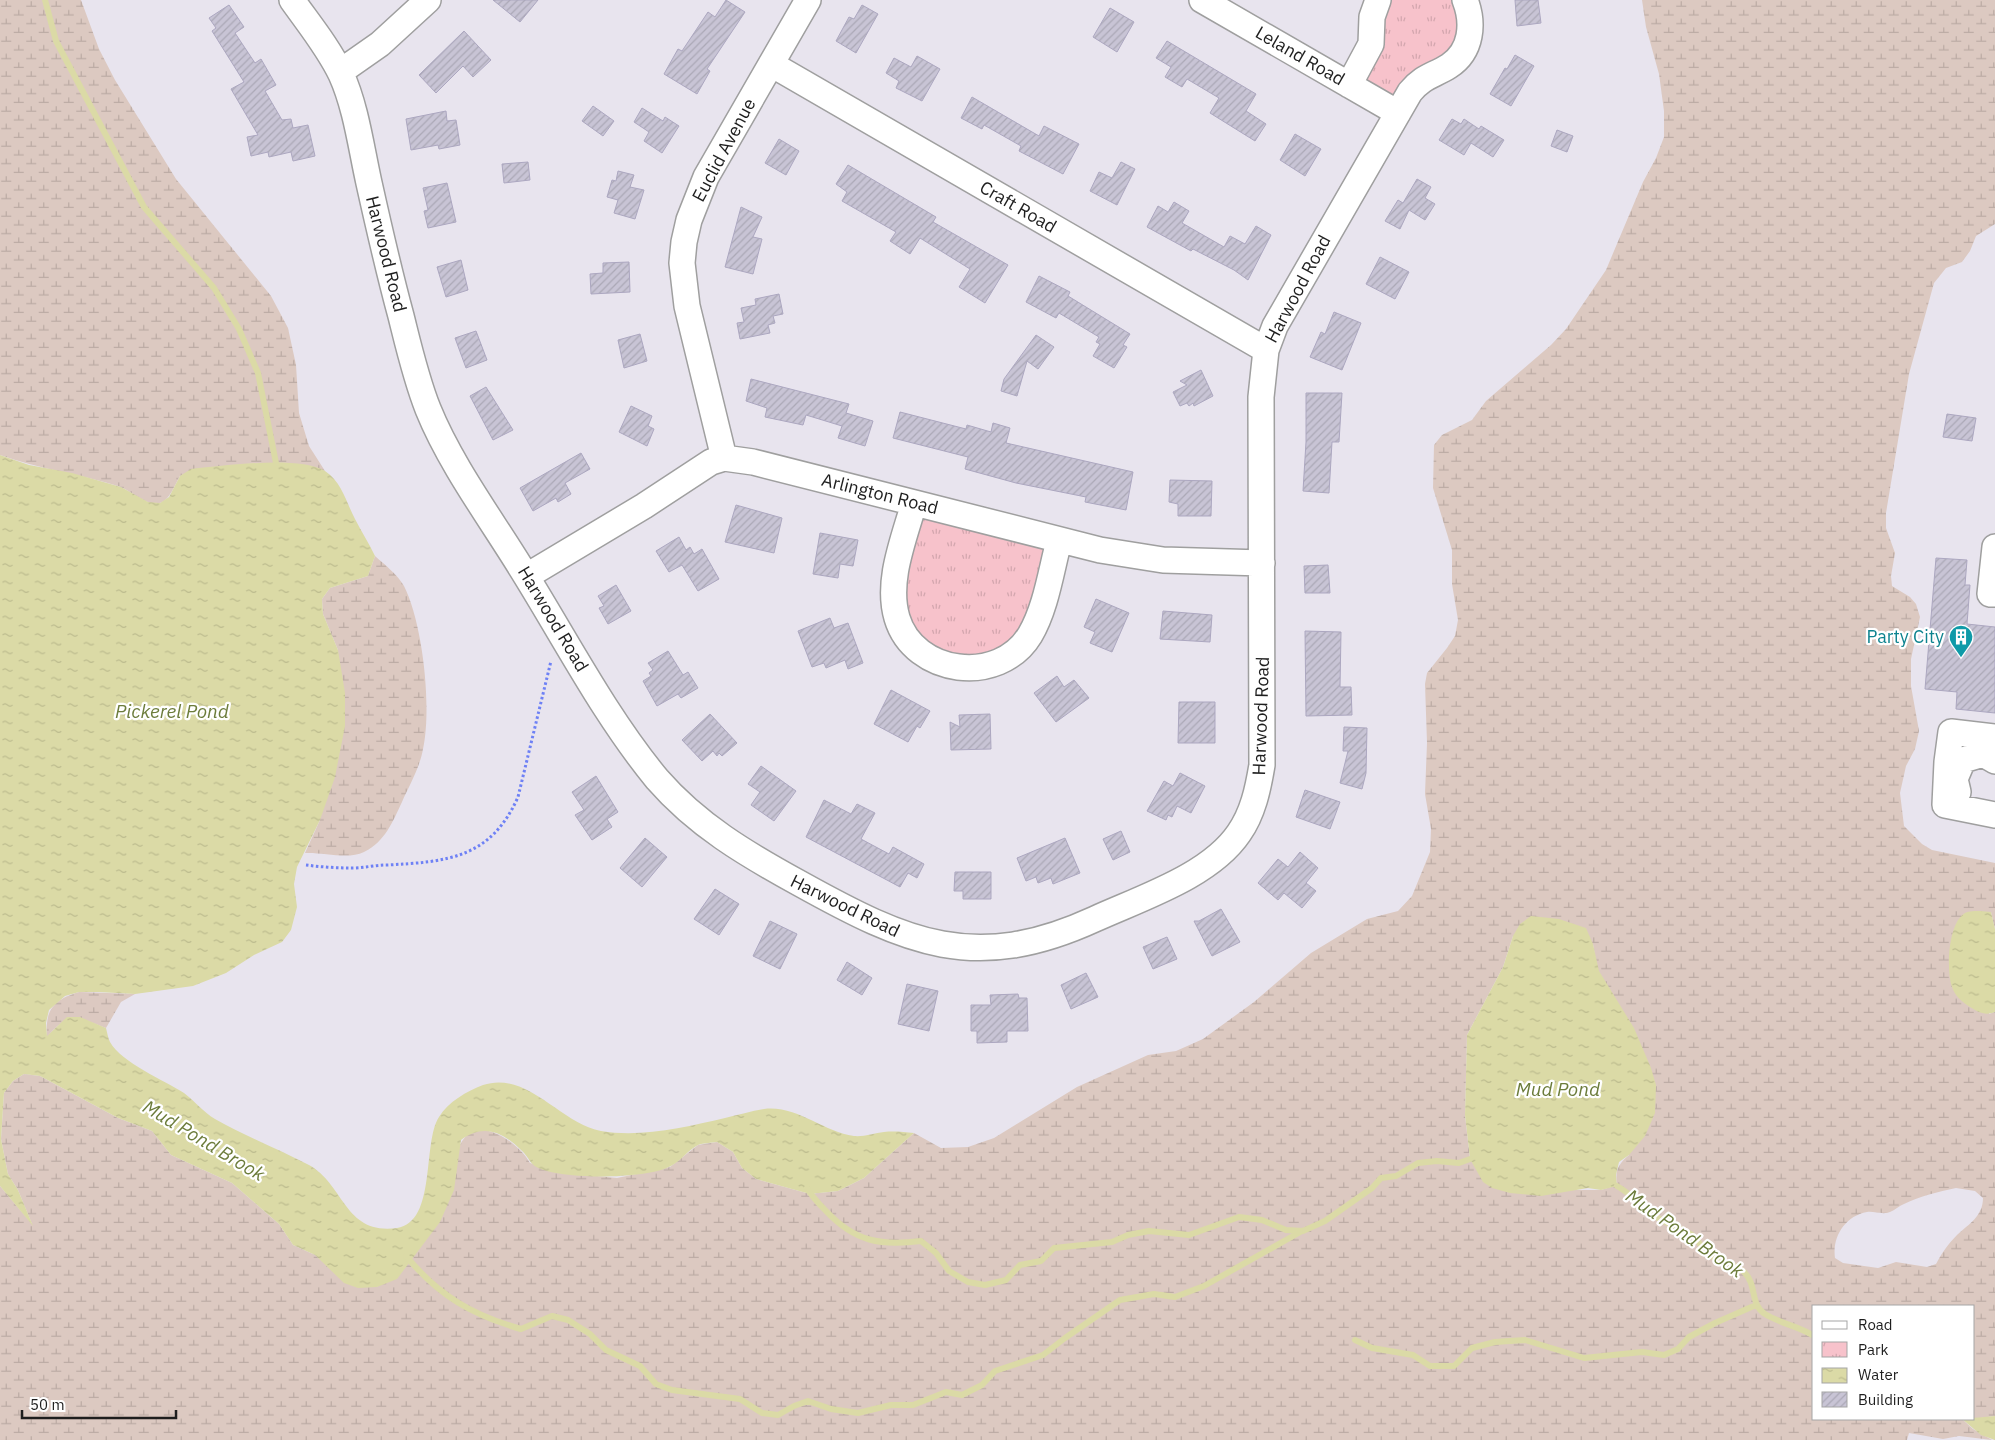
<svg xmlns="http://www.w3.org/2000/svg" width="1995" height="1440" viewBox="0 0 1995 1440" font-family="'IBM Plex Sans',sans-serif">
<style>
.wetland{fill:url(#wetland-marsh);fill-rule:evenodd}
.park{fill:url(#park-tufts)}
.water{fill:url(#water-ripples)}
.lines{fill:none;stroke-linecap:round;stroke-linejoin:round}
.stream{stroke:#dbdaa6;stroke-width:6}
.building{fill:url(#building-hatch);stroke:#aca7c0}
.minor-casing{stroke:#9f9f9f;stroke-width:28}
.path{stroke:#6e81f5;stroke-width:3;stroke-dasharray:2.5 2.5;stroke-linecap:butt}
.minor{stroke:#fff;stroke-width:25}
.labels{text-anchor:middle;stroke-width:4.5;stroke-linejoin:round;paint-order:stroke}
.street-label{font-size:18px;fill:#1e1e1e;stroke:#fff}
.culture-label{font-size:18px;fill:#0d838f;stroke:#fff;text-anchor:end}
.water-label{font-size:19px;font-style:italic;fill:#6c7c3b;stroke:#fff}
</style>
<defs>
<pattern id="wetland-marsh" width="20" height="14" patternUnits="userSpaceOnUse" patternTransform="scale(1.25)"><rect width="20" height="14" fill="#dcc9c1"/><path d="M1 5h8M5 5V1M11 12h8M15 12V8" fill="none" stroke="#bcaca5"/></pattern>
<pattern id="park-tufts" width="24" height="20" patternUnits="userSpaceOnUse" patternTransform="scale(1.25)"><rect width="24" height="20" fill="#f7c2cb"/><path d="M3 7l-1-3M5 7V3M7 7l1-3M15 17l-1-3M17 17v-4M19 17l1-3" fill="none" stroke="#d3a6ae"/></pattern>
<pattern id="water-ripples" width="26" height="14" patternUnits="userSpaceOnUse" patternTransform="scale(1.25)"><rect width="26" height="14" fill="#dbdaa6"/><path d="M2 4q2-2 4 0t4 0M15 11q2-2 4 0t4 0" fill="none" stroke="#bcbb8e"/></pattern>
<pattern id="building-hatch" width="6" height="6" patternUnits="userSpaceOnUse" patternTransform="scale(1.25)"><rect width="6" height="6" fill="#c8c4d5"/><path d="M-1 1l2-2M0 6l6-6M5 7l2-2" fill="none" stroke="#aba8b6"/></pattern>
</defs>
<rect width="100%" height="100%" fill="#e8e4ee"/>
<!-- wetland -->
<path class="wetland" d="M0,0H81L99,49L115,80L176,179L271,296L288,328L296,365L299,413L309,446L325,471C276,458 228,463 180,476C175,484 170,500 160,503C146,507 131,490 118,486C79,474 39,469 0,455Z
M1642,0H1995V224L1976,236L1970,251L1962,262L1946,268L1934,283L1909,374L1886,513V528L1895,553L1891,576L1892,586L1910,597L1916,604L1920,617L1911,659V686L1919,731L1915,749L1906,766L1900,793L1904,826L1922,844L1932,850L1995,863V929L1991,912L1989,1014L1995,1012V1416L1974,1419V1306H1814V1419H1962L1973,1429L1992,1440L1959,1436L1943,1439L1909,1433L1907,1440H0V1186L32,1224L18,1190L8,1174L1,1139L4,1093L13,1081L24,1074L40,1076L118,1118L152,1131L171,1155L232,1183L279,1224L293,1245L315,1255L329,1267L377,1287L458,1150C471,1110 516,1139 530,1163L567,1173L617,1178L670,1167L698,1145L717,1142L733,1152L742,1168L756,1179L810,1194L838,1191L864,1178L914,1133L941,1148L968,1147L994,1138L1077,1087L1148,1055L1176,1051L1203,1039L1254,1002L1311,953L1367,919L1398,911L1412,896L1430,852L1431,829L1425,794L1427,743L1425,684L1427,673L1447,648L1455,636L1458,620L1452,584V550L1433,488L1434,445L1442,435L1472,420L1486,401L1551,345L1566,329L1606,270L1643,182L1656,158L1664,137V111L1659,74L1646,27ZM1513,936L1593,944L1629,1155C1618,1164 1615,1171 1617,1185L1601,1190H1571L1470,1159L1465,1115L1467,1035L1503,967ZM1956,1188L1975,1191L1983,1198C1983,1216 1969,1224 1957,1235C1948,1244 1942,1253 1936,1264L1927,1267L1896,1262L1878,1268L1843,1263L1835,1258C1832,1237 1845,1216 1867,1212C1874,1211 1883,1215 1890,1212C1895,1210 1899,1206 1904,1204C1920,1196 1938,1192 1956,1188Z
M375,556C384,564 398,575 404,586C423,624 432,708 423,749C420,767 409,786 402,802C393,821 385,842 364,852C348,860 323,852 305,853L320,820L338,650L323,614L322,599L330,588L368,576Z
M79,992L135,994L121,1002L106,1028C79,1017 67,1012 47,1037C45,1010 53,1000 79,992Z"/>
<!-- park -->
<path class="park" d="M1378,0H1465L1471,29L1398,113L1349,85Z
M914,503L1059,541L1030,635L958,668L897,619Z"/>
<!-- water -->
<path class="water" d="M0,455L29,465L72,473L121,487L148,502L160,503L169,497L180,476L191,469C221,466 299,455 325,471C342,482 346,502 355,519C361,531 369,543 375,556L368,576L330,588L322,599L323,614L338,650L345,693V726L335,777L320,820L297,867L294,884L297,907L291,930L282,942L254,955L226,973L193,986L135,994L98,992H79L65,996L49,1010L46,1023L47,1036L67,1017H80L106,1028C107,1032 108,1038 110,1042C122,1063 164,1080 184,1093C195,1101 203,1112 215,1119C245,1136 278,1149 309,1165C345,1185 344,1235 397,1228C437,1222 422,1143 439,1117C448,1102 467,1091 483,1085C527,1070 561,1124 601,1131C641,1138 686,1127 725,1118C738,1115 751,1111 764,1109C797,1105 823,1132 854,1136C864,1137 874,1133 884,1132C894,1131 904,1132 914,1133L864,1178L838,1191L810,1194L756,1179L742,1168L733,1152L717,1142C712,1143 703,1143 698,1145C688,1150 681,1161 671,1166C647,1179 574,1179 547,1171C528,1166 532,1160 521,1150C503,1132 483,1123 461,1140L454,1190L440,1222L397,1279L377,1287L358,1288L344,1283L315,1255L293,1245L279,1224L232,1183L171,1155L152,1131L118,1118L40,1076L24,1074L13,1081L4,1093L1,1139L8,1174L18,1190L33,1226L0,1186Z
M1980,911L1991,912L1995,929V1012C1985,1016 1978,1012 1970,1007C1962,1002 1955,996 1952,987C1946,970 1948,923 1965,913C1969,911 1976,911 1980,911Z
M1531,916L1559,919L1586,928L1593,944L1599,971L1634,1028L1651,1068L1656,1085L1655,1113L1645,1136L1629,1155L1619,1162L1616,1175L1617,1186L1601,1190L1588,1188L1541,1196L1510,1193L1492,1188L1483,1182L1470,1159L1465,1115L1467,1035L1503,967L1513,936L1520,924Z
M1995,1416V1440L1981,1435L1962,1419Z"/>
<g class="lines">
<!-- stream -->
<path class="stream" d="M45,0L56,41L144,207L214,288L239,329L258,373L276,463
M1617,1186C1633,1195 1643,1208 1658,1218C1669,1225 1682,1228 1692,1235C1700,1242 1705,1253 1713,1257C1723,1263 1736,1264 1744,1272C1757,1284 1750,1305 1765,1314C1781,1324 1799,1326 1814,1336
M807,1188C812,1197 819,1204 826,1211C855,1242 881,1246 921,1241L936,1253L949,1271L968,1282L985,1285L1006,1280L1020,1265L1041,1261L1054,1248L1112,1242L1128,1235L1149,1231L1189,1235L1239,1217L1262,1220L1286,1230L1303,1231L1325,1221L1372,1188L1381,1178L1396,1176L1418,1163L1437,1161L1459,1163L1470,1159
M406,1256C439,1296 472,1315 521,1329L552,1316L568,1320L590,1334L606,1350L640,1366L656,1384L672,1390L740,1399L762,1413L778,1415L794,1406L808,1401L831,1409L858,1413L891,1405H913L946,1392L962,1395L982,1385L995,1371L1043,1355L1065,1338L1120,1300L1154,1294L1175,1297L1204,1286L1302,1231
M1355,1340L1372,1348L1413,1355L1430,1366H1454L1472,1348L1495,1342L1525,1340L1584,1358L1642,1352L1664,1355L1678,1349L1689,1337L1715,1323L1756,1305"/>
</g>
<!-- building -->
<path class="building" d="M493,0H538L520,22Z
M726,0L745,12L707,69L710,71L697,94L664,74L678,49L682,51L708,12L715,17Z
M1515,0H1538L1541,23L1517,26Z
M229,5L244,27L235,33L255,63L261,59L276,85L265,91L282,120L291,119L293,128L308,125L315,156L293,161L291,152L269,157L268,152L251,156L247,137L258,135L231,89L244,82L212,31L216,28L209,18Z
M862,5L878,14L856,53L836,41L849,17L854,19Z
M1110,8L1134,22L1117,52L1093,37Z
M464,31L491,60L473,77L463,66L436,93L419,75Z
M1167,41L1256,94L1246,111L1266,124L1255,141L1210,113L1219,98L1187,79L1182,87L1165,77L1171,67L1156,58Z
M1515,55L1534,66L1511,106L1490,94L1505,68L1507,69Z
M917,56L940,69L922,101L896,88L899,81L886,73L894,58L911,67Z
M972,97L1039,136L1044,126L1079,144L1063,174L1019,151L1021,146L984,125L982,129L961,118Z
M593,106L614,121L603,136L582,121Z
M642,108L663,121L665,117L679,126L662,153L644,141L649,132L634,122Z
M446,111L447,121L456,120L460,145L439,149L438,145L411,150L406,119Z
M1452,119L1461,124L1464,119L1479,129L1481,126L1504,140L1493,157L1471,143L1464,155L1439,140Z
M1557,130L1573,136L1567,152L1551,146Z
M1295,134L1321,149L1305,176L1280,160Z
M779,139L799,151L786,175L765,163Z
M528,162L530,180L504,183L502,164Z
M1121,162L1135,169L1117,205L1090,191L1099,172L1112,178Z
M848,165L936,217L933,222L1008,265L985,303L959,287L970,269L920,238L910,254L890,241L896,232L842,201L847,192L836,184Z
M618,171L634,175L630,187L644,190L635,219L614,213L618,200L607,197L612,180L616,181Z
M1417,179L1431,187L1425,198L1435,204L1425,220L1409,210L1400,229L1385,221L1398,200L1403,203Z
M447,183L456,222L428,228L424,211L428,210L423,188Z
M1174,202L1189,211L1182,223L1224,247L1230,236L1245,244L1256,226L1271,235L1248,280L1234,270L1193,249L1191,251L1147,227L1158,206L1168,212Z
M741,207L762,217L753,237L762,239L753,274L725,267Z
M1380,257L1409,272L1395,299L1366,284Z
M461,260L468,290L446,297L437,267Z
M629,262L630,292L591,294L590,274L603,273V263Z
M1039,276L1070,292L1068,296L1130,334L1123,345L1127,347L1114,368L1093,356L1100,344L1096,342L1099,337L1059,313L1056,318L1026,302Z
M779,294L783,314L773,316L775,323L768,325L770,333L740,339L737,323L744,322L741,308L756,305L755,299Z
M1334,312L1361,323L1342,370L1310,357L1321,332L1325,334Z
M476,331L487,360L466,368L455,338Z
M640,334L647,361L624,368L618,340Z
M1036,335L1054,347L1038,369L1027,361L1017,396L1001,391L1004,379Z
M1201,370L1213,396L1194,406L1193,403L1189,406L1187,403L1180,406L1173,392L1187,385L1180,381Z
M751,379L849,404L846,413L873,421L865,446L838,438L842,426L806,415L803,425L765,417L767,408L746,401Z
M486,387L513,430L493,440L470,396Z
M1306,393H1342L1339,442H1332L1329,493L1303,491L1306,442Z
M631,406L652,416L648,426L654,429L647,446L619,432Z
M900,412L966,429L967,425L991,432L993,423L1010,428L1006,443L1133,472L1126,510L1085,502L1086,497L1016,483L965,469L968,457L893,438Z
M1947,414L1976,418L1972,441L1943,437Z
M581,453L590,469L565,483L571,494L558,502L556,498L533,511L520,488Z
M1170,480L1212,481L1211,516H1178V504L1169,502Z
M736,505L782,518L774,553L725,542Z
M820,533L858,540L853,566L840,564L838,578L813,574Z
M679,537L686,550L690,547L694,554L702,549L719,579L698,591L682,565L669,572L656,551Z
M1936,558L1967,560L1965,585H1970L1967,624L1995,627V713L1956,709L1957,692L1925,689Z
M1328,565L1330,593H1305L1304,566Z
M616,585L631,611L608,624L599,608L604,606L598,596Z
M1096,599L1129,613L1112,652L1090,643L1095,632L1084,627Z
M1163,611L1212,615L1210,642L1160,639Z
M830,618L834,628L848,623L863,663L848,669L845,660L826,668L824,663L812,667L798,631Z
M1305,631L1341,632L1340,687H1351L1352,715L1306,716Z
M668,651L683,675L688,672L698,688L681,698L678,694L657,706L643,681L651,676L649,673L653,670L648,663Z
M1057,676L1064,687L1074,680L1089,698L1056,722L1034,693Z
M891,690L930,711L920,728L917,726L908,742L874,724Z
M1179,702H1215V743H1178Z
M710,714L737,743L722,756L719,753L717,756L713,751L702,761L682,740Z
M990,714L991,749L951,750L950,722L960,727L959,715Z
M1344,727L1367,728L1366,773L1362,789L1340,783L1348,751H1343Z
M761,766L796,791L774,821L751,805L760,792L748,784Z
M1180,773L1205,786L1191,813L1177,806L1172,817L1168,815L1166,820L1147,811L1164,781L1173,786Z
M596,776L618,812L607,819L612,827L592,840L575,815L584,810L572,792Z
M1305,790L1340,802L1330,829L1296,817Z
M824,800L851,814L857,804L875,813L861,839L889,854L893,847L924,864L917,878L908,873L900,887L806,837Z
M1121,831L1130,852L1113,860L1103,839Z
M645,838L667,857L642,887L620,868Z
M1065,838L1080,873L1053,884L1051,878L1038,883L1036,877L1026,881L1017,858Z
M1300,852L1318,868L1306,883L1316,891L1302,908L1284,893L1278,900L1258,883L1278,859L1288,867Z
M955,872H991V899H963V891H954Z
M715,889L739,904L719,935L694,919Z
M1221,909L1240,942L1212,956L1194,921H1199Z
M770,921L797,934L780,969L753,956Z
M1167,937L1177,959L1153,969L1143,947Z
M847,962L872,978L862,995L837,980Z
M1086,973L1098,997L1071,1009L1061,985Z
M907,984L938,991L929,1031L898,1024Z
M1018,994L1019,998H1027L1028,1031H1007V1042L977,1043V1031H971V1005H991L990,995Z"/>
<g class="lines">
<defs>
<path id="minor" d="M292,0C309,24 328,47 341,74C356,107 361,147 369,183C379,228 389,272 401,316C409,348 416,379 428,409C451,466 494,523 526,576C568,644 606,717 657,779C697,825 746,854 799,883C907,943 975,974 1095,919C1141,898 1210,876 1239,833C1253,813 1258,789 1262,765L1261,397L1266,350L1275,326L1410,92C1423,76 1433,76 1449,66C1472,51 1474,23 1465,0
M1202,0L1398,113
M771,64L1266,350
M340,72L380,44L428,0
M1349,85L1371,44L1372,17L1378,0
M724,458L687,306L682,263L684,242L689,220L706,177L808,0
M914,503C904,539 886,581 897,618C914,675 999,686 1030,635C1046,608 1051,571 1059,541
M1995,547L1990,594H1995
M527,576L644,506L711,462L724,458L753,462L1100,550L1163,560L1262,563
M1995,737L1951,732L1947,762L1945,805L1995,815
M1958,792L1955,779L1963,760L1983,754L1995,761"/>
</defs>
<!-- minor casing -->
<use href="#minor" class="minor-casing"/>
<!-- path -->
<path class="path" d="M306,865C321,867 337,868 352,868C364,868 375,865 386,865C448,862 491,858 518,797L551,661"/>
<!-- minor -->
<use href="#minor" class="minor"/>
</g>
<!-- icons -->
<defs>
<symbol id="building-pin" viewBox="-11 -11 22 30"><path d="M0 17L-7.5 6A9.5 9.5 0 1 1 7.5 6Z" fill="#0f9aa8" stroke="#fff"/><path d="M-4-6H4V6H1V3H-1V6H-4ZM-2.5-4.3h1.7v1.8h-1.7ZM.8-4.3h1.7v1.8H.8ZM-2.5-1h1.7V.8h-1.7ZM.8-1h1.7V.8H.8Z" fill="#fff"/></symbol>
</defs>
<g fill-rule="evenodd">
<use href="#building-pin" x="1947" y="623" width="28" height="38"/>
</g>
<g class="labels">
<!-- street labels -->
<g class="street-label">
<text transform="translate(1300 56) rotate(30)" y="6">Leland Road</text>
<text transform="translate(724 150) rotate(-62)" y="6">Euclid Avenue</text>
<text transform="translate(1018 207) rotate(30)" y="6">Craft Road</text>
<text transform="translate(386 254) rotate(76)" y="6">Harwood Road</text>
<text transform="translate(1298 289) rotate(-62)" y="6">Harwood Road</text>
<text transform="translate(880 494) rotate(14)" y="6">Arlington Road</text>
<text transform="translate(553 619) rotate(59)" y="6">Harwood Road</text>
<text transform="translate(1261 716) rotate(-88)" y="6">Harwood Road</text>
<text transform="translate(845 906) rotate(26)" y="6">Harwood Road</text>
</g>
<!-- culture labels -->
<g class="culture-label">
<text x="1944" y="643">Party City</text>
</g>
<!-- water labels -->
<g class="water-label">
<text x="172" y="718">Pickerel Pond</text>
<text x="1558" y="1096">Mud Pond</text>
<text transform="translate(204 1140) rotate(31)" y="7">Mud Pond Brook</text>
<text transform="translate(1685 1233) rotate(35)" y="7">Mud Pond Brook</text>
</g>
</g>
<!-- legend -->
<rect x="1812" y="1305" width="162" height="115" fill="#ffffff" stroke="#a5a5a5"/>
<rect x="1822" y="1321" width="25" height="8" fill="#ffffff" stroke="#a5a5a5"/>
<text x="1858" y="1330" font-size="15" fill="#1e1e1e">Road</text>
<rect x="1822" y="1342" width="25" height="15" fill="url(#park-tufts)" stroke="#a5a5a5"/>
<text x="1858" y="1355" font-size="15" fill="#1e1e1e">Park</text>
<rect x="1822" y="1368" width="25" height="15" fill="url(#water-ripples)" stroke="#a5a5a5"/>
<text x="1858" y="1380" font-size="15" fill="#1e1e1e">Water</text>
<rect x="1822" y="1392" width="25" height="15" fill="url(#building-hatch)" stroke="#a5a5a5"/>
<text x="1858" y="1405" font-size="15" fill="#1e1e1e">Building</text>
<!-- scale -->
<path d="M22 1410v8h154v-8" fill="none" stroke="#1e1e1e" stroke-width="2.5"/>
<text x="30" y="1410" font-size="15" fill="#1e1e1e" stroke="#ffffff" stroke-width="4" paint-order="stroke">50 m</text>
</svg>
